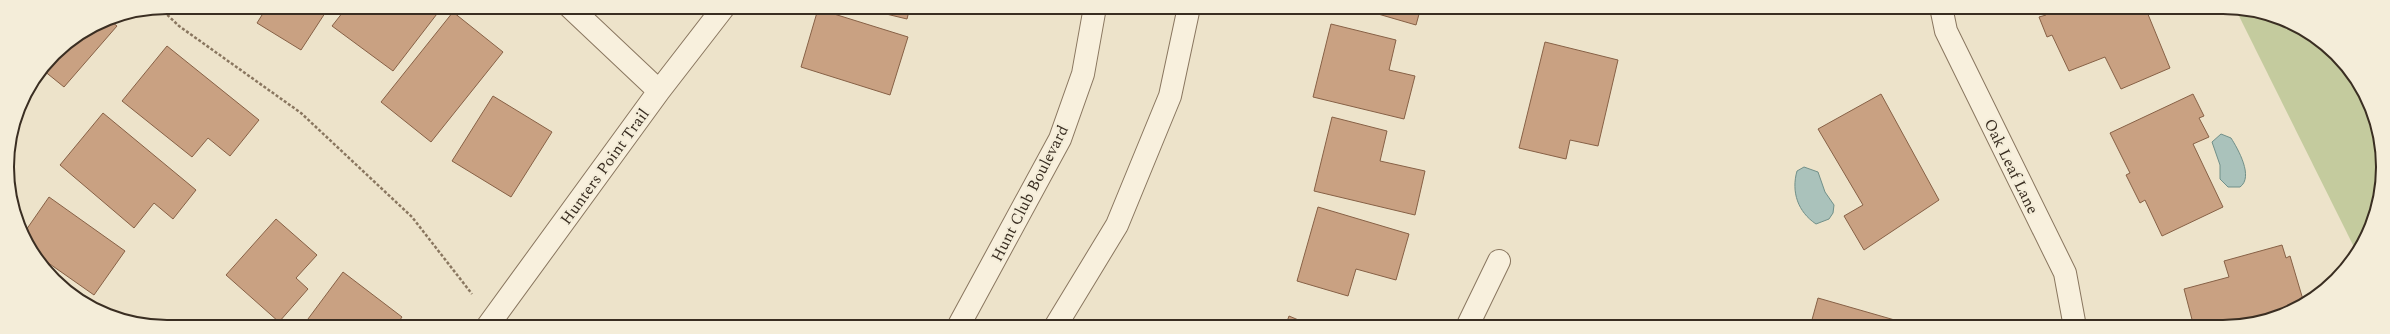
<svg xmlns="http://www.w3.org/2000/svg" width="2390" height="334" viewBox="0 0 2390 334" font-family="Spectral,serif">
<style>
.green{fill:#c4cb9e}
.water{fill:#aac2bb;stroke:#719089}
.building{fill:#c9a182;stroke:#876146}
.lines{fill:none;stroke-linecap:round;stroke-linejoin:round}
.minor-casing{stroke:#89765f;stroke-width:24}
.tertiary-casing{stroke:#89765f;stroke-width:24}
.path{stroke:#89765f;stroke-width:2.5;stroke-dasharray:3 2;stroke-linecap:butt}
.minor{stroke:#f8f0dd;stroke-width:22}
.tertiary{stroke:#f8f0dd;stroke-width:22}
.labels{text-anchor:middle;stroke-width:4;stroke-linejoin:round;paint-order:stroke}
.street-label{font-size:16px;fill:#3a2e22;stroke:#f4edd9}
.rim{fill:none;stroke:#3a2e22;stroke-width:2}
</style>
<rect width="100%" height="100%" fill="#ede3ca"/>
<!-- green -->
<path class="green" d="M2235,8L2294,24L2343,62L2375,116L2383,178L2371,228L2356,251Z"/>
<!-- water -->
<path class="water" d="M2221,134L2231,138C2238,149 2254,177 2240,187H2228L2220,179V165L2212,142Z
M1804,167L1818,172L1825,192L1834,205L1833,213L1829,219L1816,224C1798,212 1791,192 1797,171Z"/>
<!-- building -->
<path class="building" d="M267,7H329L301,50L257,23Z
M347,7H437L440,10L393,71L332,26Z
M857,7H910L907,19Z
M1354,7H1421L1416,25Z
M2043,7H2145L2170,68L2121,89L2105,57L2069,71L2052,35L2047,37L2039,17L2046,15Z
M818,9L908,37L890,95L801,67Z
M453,12L503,52L431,142L381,102Z
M108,19L117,26L64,87L43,70L54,54Z
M1331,24L1396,40L1389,70L1415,76L1404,119L1313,97Z
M1545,42L1618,60L1598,146L1570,140L1566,159L1519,148Z
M167,46L259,120L230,156L208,138L192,157L122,101Z
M1881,94L1939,200L1864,250L1844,216L1863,205L1818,129Z
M2193,94L2204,116L2199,118L2209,137L2193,144L2223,207L2162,236L2145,200L2140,203L2126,175L2130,173L2110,133Z
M493,96L552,132L511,197L452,161Z
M103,113L196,190L173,219L154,203L134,228L60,165Z
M1332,117L1387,131L1380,161L1425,171L1415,215L1314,191Z
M49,197L125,251L94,295L37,255L24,233Z
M1318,207L1409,234L1396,280L1356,269L1348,296L1297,281Z
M276,219L317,255L296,278L308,289L279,322L226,275Z
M2282,245L2286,258L2290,256L2304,303L2294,311L2234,327H2194L2184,289L2229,277L2224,261Z
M343,272L402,317L395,327H302Z
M1818,298L1919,327H1810Z
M1289,316L1315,327H1285Z"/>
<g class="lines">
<defs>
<path id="minor" d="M570,7L659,91
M1941,7L1946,31L2065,273L2075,327
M487,327L659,91L724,7
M1467,327L1499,261"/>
<path id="tertiary" d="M958,327L1060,139L1083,74L1095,7
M1055,327L1117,225L1170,96L1189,7"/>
</defs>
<!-- minor casing -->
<use href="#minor" class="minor-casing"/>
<!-- tertiary casing -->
<use href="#tertiary" class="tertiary-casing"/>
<!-- path -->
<path class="path" d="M160,8L179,26L301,113L412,217L472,294"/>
<!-- minor -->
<use href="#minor" class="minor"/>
<!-- tertiary -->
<use href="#tertiary" class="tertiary"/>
</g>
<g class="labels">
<!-- street labels -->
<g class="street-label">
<text transform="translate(604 166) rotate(-54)" y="6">Hunters Point Trail</text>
<text transform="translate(2012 166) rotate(64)" y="6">Oak Leaf Lane</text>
<text transform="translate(1029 193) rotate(-63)" y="6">Hunt Club Boulevard</text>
</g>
</g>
<!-- crop -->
<path d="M0 0H2390V334H0ZM167 14H2223A153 153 0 0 1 2376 167V167A153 153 0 0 1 2223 320H167A153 153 0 0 1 14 167V167A153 153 0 0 1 167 14Z" fill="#f4edd9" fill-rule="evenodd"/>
<path class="rim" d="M167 14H2223A153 153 0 0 1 2376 167V167A153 153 0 0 1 2223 320H167A153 153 0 0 1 14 167V167A153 153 0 0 1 167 14Z"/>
</svg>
